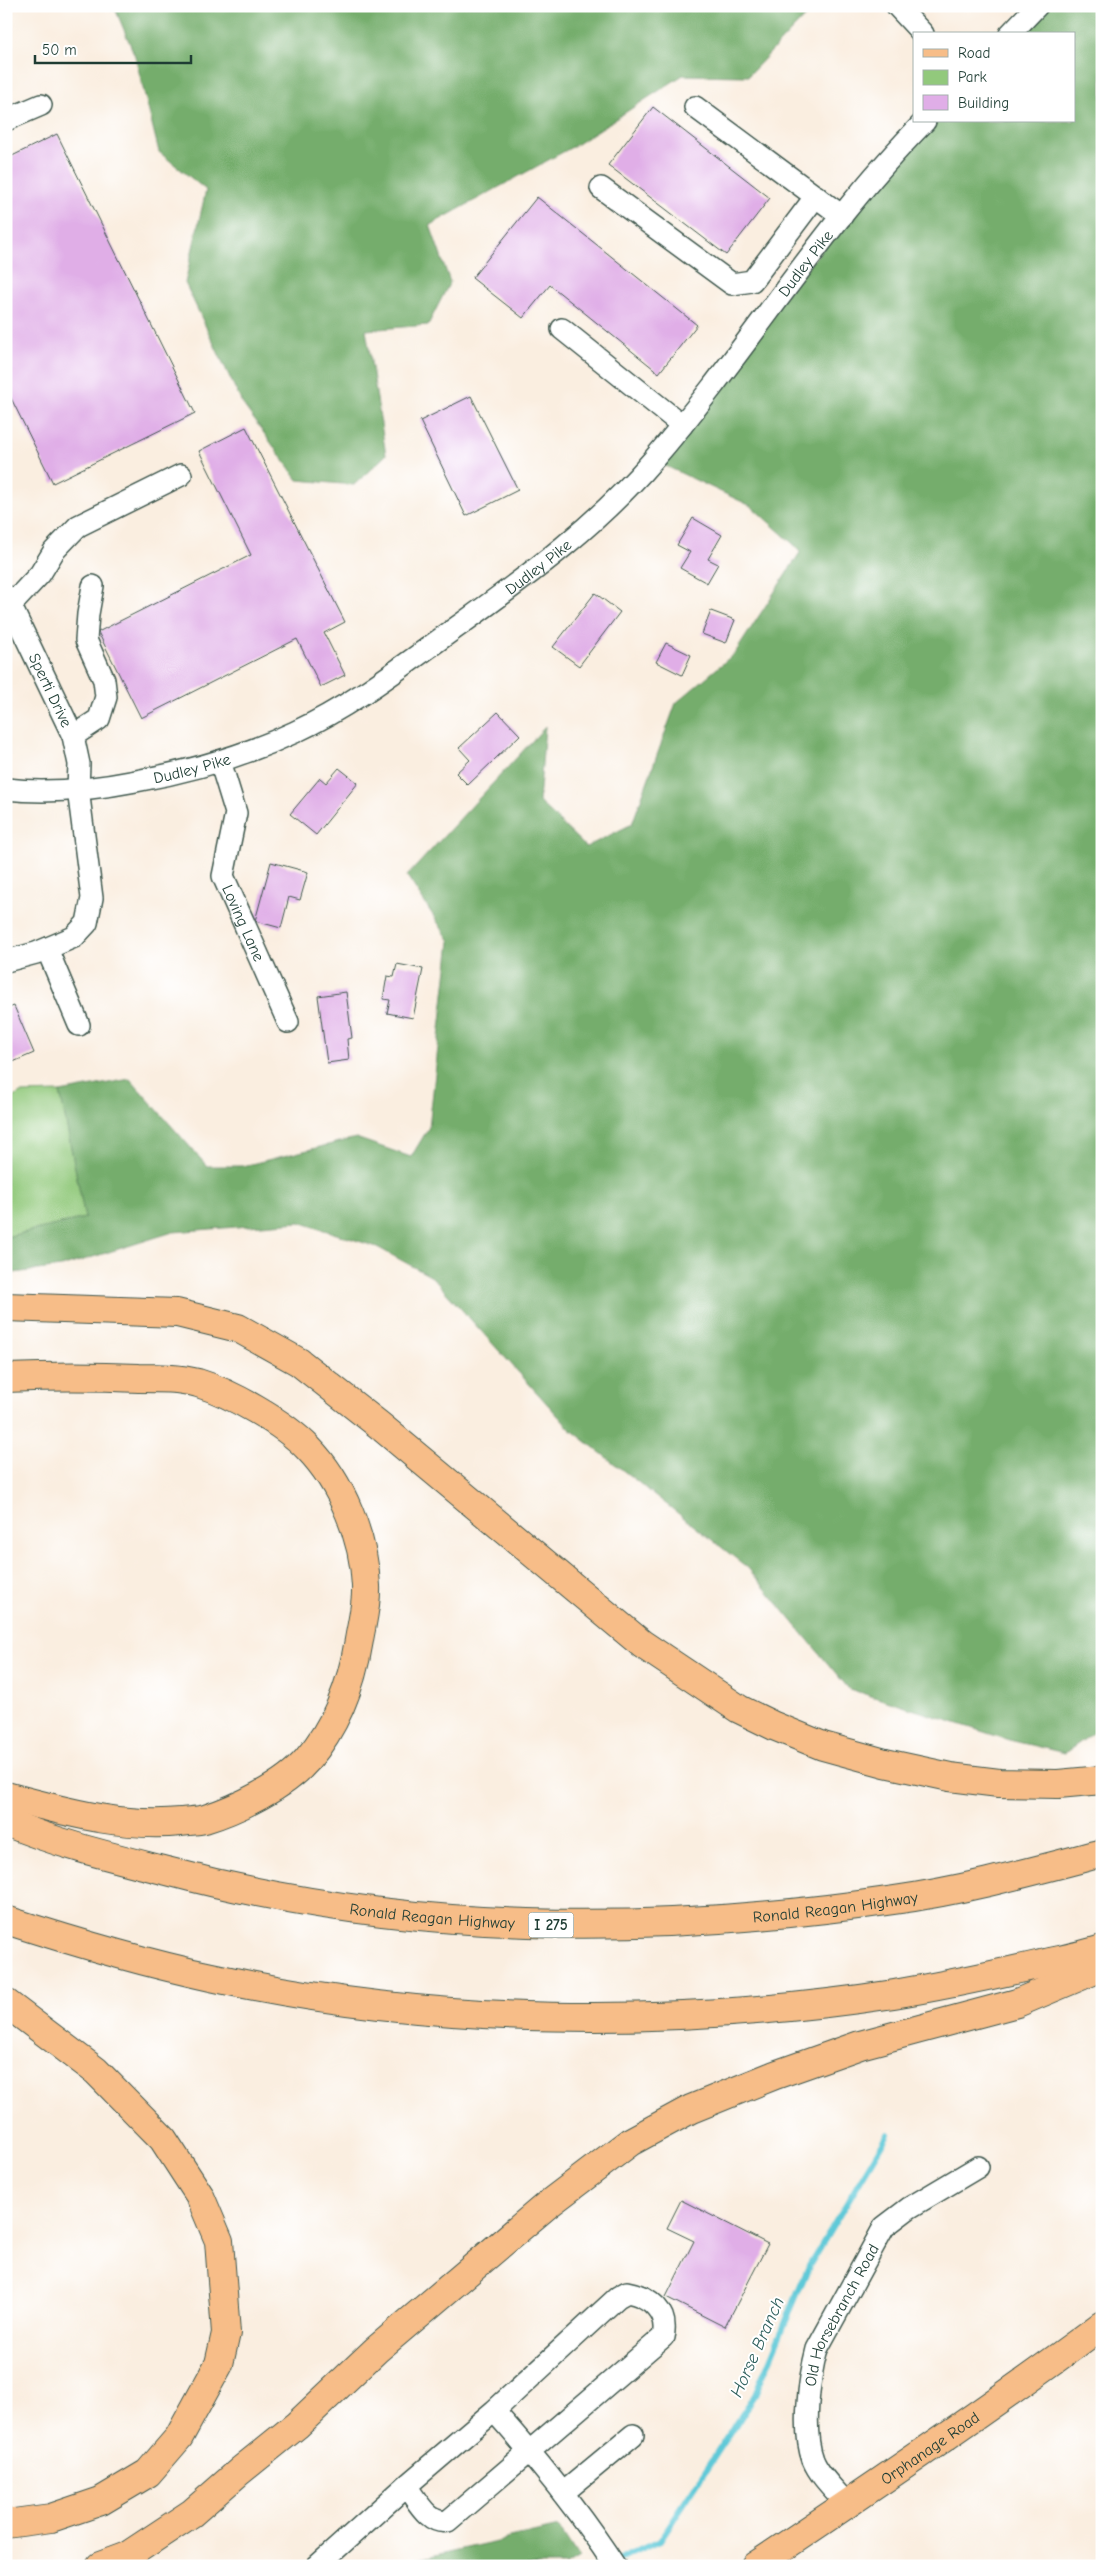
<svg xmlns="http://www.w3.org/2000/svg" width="1108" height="2572" viewBox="0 0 1108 2572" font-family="'Comic Neue',sans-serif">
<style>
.green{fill:#92c97c;stroke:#588358}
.forest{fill:#75ad6c;stroke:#4a7550}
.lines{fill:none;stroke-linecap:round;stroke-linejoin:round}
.stream{stroke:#5ec9d8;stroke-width:6}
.building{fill:#e0aee7}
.minor-casing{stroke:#40584e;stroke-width:24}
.major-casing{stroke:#40584e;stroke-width:30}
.highway-casing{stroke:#40584e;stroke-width:30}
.minor{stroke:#fff;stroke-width:21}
.major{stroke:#f7bd88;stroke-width:28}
.highway{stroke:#f7bd88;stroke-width:28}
.labels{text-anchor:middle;stroke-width:4;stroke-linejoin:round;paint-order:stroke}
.shield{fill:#fff;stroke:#627771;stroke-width:1}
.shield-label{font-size:15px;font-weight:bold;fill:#1f3d34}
.street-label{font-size:16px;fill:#1f3d34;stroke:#fff}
.water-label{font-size:18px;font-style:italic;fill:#2f605d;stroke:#fff}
</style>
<rect width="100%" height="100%" fill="#fff"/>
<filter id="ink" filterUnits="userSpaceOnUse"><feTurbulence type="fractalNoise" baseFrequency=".02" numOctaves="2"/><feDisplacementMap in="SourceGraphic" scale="10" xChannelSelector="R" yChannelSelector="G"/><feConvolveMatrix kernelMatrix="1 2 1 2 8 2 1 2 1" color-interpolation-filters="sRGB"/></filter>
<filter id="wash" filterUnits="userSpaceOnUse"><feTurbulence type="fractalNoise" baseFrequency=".0096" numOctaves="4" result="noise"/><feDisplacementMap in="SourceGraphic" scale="20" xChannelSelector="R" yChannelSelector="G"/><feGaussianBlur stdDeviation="1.12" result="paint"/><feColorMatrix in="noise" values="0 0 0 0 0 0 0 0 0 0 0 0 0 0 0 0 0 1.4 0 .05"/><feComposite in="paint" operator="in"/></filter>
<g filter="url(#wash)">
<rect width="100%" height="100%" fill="#faeee0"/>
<!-- green -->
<path class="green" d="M60,1092L85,1218L6,1237V1103L20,1093Z"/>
<!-- forest -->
<path class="forest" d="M114,6H815L748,76L683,75L574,146L430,225L450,282L428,325L366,330L386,455L354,485L298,480L242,403L185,283L206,190L159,152L135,56Z
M1037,6H1102V1727L1065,1753L1009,1740L849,1689L748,1568L570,1429L432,1277L377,1247L299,1222L173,1232L61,1267L6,1274V1237L85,1218L60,1092L130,1079L207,1166H243L356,1138L411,1157L429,1127L450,941L407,876L545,727L539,802L586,847L632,824L676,703L735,653L801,551L751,506L653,460L925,121H1074V34H1010Z
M559,2527L579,2558L566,2566H396L400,2563Z"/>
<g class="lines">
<!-- stream -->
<path class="stream" d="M615,2561L660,2540L755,2395L809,2266L888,2134"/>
</g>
<g id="blocks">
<!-- building -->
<path class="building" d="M653,107L770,198L726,255L608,165Z
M57,134L195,413L53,483L6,388V159Z
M537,197L697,325L659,373L550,285L523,318L472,278Z
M471,396L518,490L466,516L420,421Z
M246,427L345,622L324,633L345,675L321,687L297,639L141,718L98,632L251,555L199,451Z
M693,518L722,535L708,559L718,564L707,583L680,568L690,552L677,545Z
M595,593L620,612L579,666L553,647Z
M711,611L735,620L726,643L702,634Z
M666,643L691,655L682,675L656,662Z
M498,712L520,735L468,785L456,773L470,760L459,748Z
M339,768L358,783L316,835L290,814L320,778L326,783Z
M271,862L308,872L300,900L289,897L281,928L255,921Z
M397,964L423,969L413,1018L387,1013L390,1000L383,999L387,976L394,977Z
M346,992L352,1038L347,1039L349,1060L327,1063L318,996Z
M14,1006L34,1053L6,1065V1009Z
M681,2200L768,2244L725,2327L666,2297L694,2241L667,2228Z"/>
</g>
</g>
<g filter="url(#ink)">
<use href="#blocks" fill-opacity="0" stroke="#40584e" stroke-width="1"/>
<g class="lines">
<defs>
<g id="minor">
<path d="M897,6L923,34"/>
<path d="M1010,34L1037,6"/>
<path d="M695,107L842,216"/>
<path d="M6,120L41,105"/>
<path d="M601,188L732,284L752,281L816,196"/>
<path d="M562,329L682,425"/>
<path id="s1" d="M6,596L73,736L79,764L78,789L92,898L87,923L74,937L36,953L6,961"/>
<path d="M11,605L40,574L54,551L78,526L181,475"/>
<path d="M73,736L99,719L106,697L104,680L86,640L88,614L93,586"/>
<path id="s2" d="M220,761L236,813L223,876L288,1022"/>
<path id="s3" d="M6,789C48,794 95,789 136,781C191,771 244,756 295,732C356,704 410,660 464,622C532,573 599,523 653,460C748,350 823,224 925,121"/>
<path d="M47,949L79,1025"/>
<path d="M494,2411L406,2486C417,2500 428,2525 448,2521L663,2337C669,2312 650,2296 627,2292L618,2297L494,2411C538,2460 579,2511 615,2566"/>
<path d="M563,2493L633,2435"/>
<path id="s4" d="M848,2505C836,2491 820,2477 813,2460C802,2430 809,2379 817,2349L884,2227L909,2208L978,2167"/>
<path d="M317,2566L406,2486"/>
</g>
<g id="major">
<path id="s5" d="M755,2566C872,2488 989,2409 1102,2325"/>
</g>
<g id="highway">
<path d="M6,1307L177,1313L238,1328L299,1362L379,1425L642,1644L739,1709L774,1726L823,1746L885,1763L950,1777L999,1783L1058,1784L1102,1780"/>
<path d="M6,1378C51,1376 95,1376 139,1378C159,1378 179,1378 198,1383C231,1393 284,1423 308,1448C342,1483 364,1538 366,1586C367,1604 362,1622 359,1640C352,1684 336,1726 307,1760C285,1786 237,1809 205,1819C197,1821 188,1821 181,1822C120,1828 64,1811 6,1796"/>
<path id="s6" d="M6,1822C58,1844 112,1857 167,1871C406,1935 650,1936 894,1900C965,1890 1033,1871 1102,1853"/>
<path d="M6,1920C74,1942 141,1962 211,1977C432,2026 671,2028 894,1994C942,1986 989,1976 1037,1965C1058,1960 1081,1956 1102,1949"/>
<path d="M6,2003L96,2071L163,2139L200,2196L219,2241L226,2333L219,2364L179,2437L148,2473L101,2501L51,2518L6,2524"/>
<path d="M100,2566L127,2556L192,2513L240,2471L297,2425L376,2350L547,2205L630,2142L691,2109L775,2075L860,2045L1017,2003L1102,1967"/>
</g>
</defs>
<!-- minor casing -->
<use href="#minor" class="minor-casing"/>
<!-- major casing -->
<use href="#major" class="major-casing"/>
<!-- highway casing -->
<use href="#highway" class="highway-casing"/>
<!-- minor -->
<use href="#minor" class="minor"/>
<!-- major -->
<use href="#major" class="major"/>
<!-- highway -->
<use href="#highway" class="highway"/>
</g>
</g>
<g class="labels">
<!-- shield labels -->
<rect class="shield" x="528.5" y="1912.5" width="45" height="25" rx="4"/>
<g class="shield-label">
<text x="551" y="1930">I 275</text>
</g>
<!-- street labels -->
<g class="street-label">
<text dy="6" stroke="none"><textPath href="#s3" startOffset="998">Dudley Pike</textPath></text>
<text dy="6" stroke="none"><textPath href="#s3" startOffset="592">Dudley Pike</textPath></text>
<text dy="6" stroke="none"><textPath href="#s1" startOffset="104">Sperti Drive</textPath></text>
<text dy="6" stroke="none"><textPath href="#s3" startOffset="188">Dudley Pike</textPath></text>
<text dy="6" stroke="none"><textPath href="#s2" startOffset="170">Loving Lane</textPath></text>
<text dy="6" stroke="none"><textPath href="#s6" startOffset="842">Ronald Reagan Highway</textPath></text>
<text dy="6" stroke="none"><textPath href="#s6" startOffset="438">Ronald Reagan Highway</textPath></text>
<text dy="6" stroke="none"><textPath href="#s4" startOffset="210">Old Horsebranch Road</textPath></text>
<text dy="6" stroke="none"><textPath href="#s5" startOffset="211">Orphanage Road</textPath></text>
</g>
<!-- water labels -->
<g class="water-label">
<text transform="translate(757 2347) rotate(-66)" y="6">Horse Branch</text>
</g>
</g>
<!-- margin -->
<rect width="1108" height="2572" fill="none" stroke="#fff" stroke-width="25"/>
<!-- legend -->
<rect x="913" y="32" width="162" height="90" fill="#ffffff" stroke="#a5b1ae"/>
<rect x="923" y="49" width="25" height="8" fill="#f7bd88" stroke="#a5b1ae"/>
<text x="958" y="58" font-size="15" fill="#1f3d34">Road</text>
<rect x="923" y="70" width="25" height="15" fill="#92c97c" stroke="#a5b1ae"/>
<text x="958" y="82" font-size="15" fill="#1f3d34">Park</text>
<rect x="923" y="95" width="25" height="15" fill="#e0aee7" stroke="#a5b1ae"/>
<text x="958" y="108" font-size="15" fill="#1f3d34">Building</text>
<!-- scale -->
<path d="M35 55v8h156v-8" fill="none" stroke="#1f3d34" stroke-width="2.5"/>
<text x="42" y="55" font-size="15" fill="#1f3d34" stroke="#ffffff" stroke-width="4" paint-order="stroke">50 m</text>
</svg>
